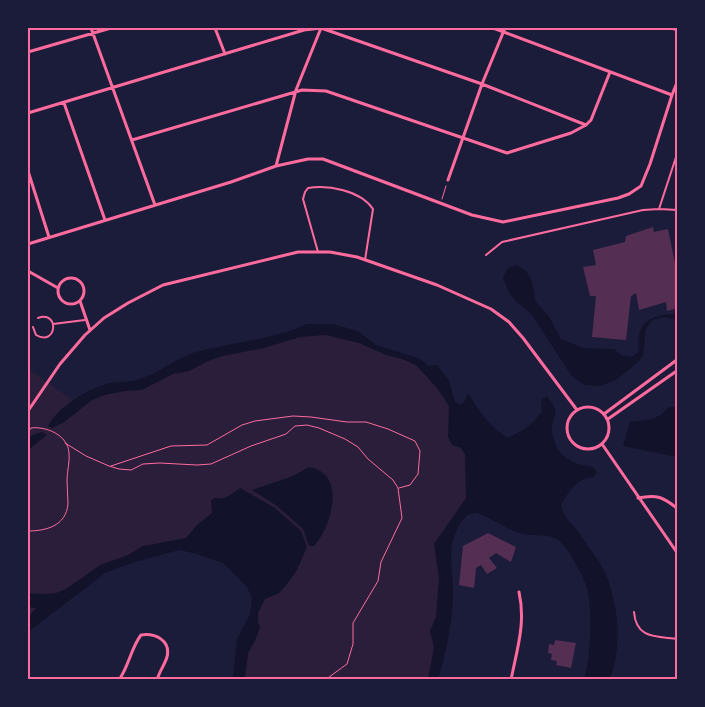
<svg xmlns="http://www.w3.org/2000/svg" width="705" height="707" viewBox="0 0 705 707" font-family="Figtree,sans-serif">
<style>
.green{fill:#2a1e3b}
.water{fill:#12122b}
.building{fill:#542f53}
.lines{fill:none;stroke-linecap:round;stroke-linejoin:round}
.path{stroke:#ff6b9d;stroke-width:1}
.service{stroke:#ff6b9d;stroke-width:2}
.minor{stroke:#ff6b9d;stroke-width:3}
.neatline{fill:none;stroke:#ff6b9d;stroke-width:2}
</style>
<rect width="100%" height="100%" fill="#1b1b3a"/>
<!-- green -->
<path class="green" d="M306,331L351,334L414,360L493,450L444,544L431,679H239L261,582L193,543L102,570L28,627V369L79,404L103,390L145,381L198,360Z"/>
<!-- water -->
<path class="water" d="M516,265C532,271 534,286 535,301L548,315L561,339L583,348L614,349L621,355L631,357L639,352C636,322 648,315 677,314V320L665,317L653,320L646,328L643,355L640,360L616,380L600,386L584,385L571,375L532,315L515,300L509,292L503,278L507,269Z
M307,324H332L358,331L376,345L418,358L429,366L437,365L449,381L455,402L460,405L465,401L468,393C479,411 489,426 507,438C522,432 533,425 542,411L541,400L547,396C549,400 554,405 555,410C557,415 553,419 552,425C551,435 556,450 564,456C568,459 574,463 578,464C585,466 602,465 594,477C577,478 569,491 561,505C566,524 573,522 581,536C589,548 600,561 606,575C619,606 622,648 610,679H584C591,659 592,613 588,592C586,580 567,545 557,539C546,533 531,537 519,533C504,528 492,518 477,513C469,513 467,515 462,521C444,547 454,568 453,596C452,623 446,654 438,679H428L434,647L430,631L436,617L439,578L434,544L466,498L465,455L461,448L452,445L448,437L449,406L437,388L416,365L402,359L386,355L359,343L326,335L300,337L264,348L223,356L208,361L189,371L173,374L142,390L125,391L105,395L92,400L63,423L52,428L48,426C59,406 85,391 106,384C116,381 127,383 137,380C158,374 175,359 196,352C233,342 272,340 307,324Z
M677,406V455L672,456L623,446L630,422C644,420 659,421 667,408Z
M42,432L47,435L28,450V440L32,435Z
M309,467C347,473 332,526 314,546H309L303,529L277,506L252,490L293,476Z
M240,488L275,508L301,531L307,547L296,572L286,585L279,593L265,599L258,613V622L260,627L255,641L248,653L245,679H233L237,639L250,614L252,598L247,587L223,563L197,554L179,550L135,562L105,573L28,632V618L36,608L28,607V593L45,594L56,593L66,589L100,565L126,556L143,546L186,538L198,524L212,513L211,500L215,498C225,500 232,494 240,488Z"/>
<!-- building -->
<path class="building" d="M653,227L654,232L668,229L675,263H678V308L667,311L666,302L639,310L636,293L631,296L626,340L592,337L596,296H590L583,267L596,265L593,250L625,242L626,236Z
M488,533L516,547L511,562L496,553L489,558L497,568L487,574L481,565L476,568L474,588L459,585L463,546Z
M555,640L576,643L571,668L556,665L557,661L551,660L552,654L548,653L549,644L554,645Z"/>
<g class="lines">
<!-- path -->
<path class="path" d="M442,199L446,186
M28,432L31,428C46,426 68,435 69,453C70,461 67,472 67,480C67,488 68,496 68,504C66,526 46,531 28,531
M65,443L86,456L109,466L119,469L131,470L143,464L160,463L197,465L211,464L251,446L286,434L295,426L307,425L319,428L345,439L358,447L368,459L393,480L398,488L402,518L381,562L378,581L353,623V644L347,664L325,680
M111,466L171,446L207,445L242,425L255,421L293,416L311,417L347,422H366L388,429L415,441L420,451L418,474L410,485L399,488"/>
<!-- service -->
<path class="service" d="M659,209L678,210
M318,252L303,199L305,192L308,188C328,185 360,190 373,209L365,260
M486,255L502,242L643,210L659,209L678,151
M53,324L85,320
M33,327L36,335C57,347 60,310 38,318
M634,612C636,639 656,636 678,639"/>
<!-- minor -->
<path class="minor" d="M91,28L155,205
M215,28L225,54
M321,28L482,84L586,125L591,120L610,72
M493,28L672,95L678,80
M671,28L678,30
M28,52L111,28
M64,103L105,220
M28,113L304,30L321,28
M132,140L302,90L326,91L507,153L571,133L586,125
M276,166L308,159H323L472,215L503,222L618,198L629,194L641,186L650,164L672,95
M28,171L49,237
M448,180L482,84L505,28
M28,244L231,182L276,166L296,90L321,28
M28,271L58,288
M58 291a13 13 0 1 1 26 0a13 13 0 1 1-26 0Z
M80,301L90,330
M567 428a21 21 0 1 1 42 0a21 21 0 1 1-42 0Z
M28,411L60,364L85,335L104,318L128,303L163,285L298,252H330L357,257L437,285L491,309L509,322L523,338L577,410
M604,414L678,359
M608,419L678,370
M602,444L678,554
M638,498C657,494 663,497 678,509
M119,680C129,666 131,648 141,635C155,633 171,640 167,657C165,664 159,672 157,680
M511,680C517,649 526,623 519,592"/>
</g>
<!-- border -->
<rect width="705" height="707" fill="none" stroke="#1b1b3a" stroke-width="58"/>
<rect x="29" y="29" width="647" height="649" class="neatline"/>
</svg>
